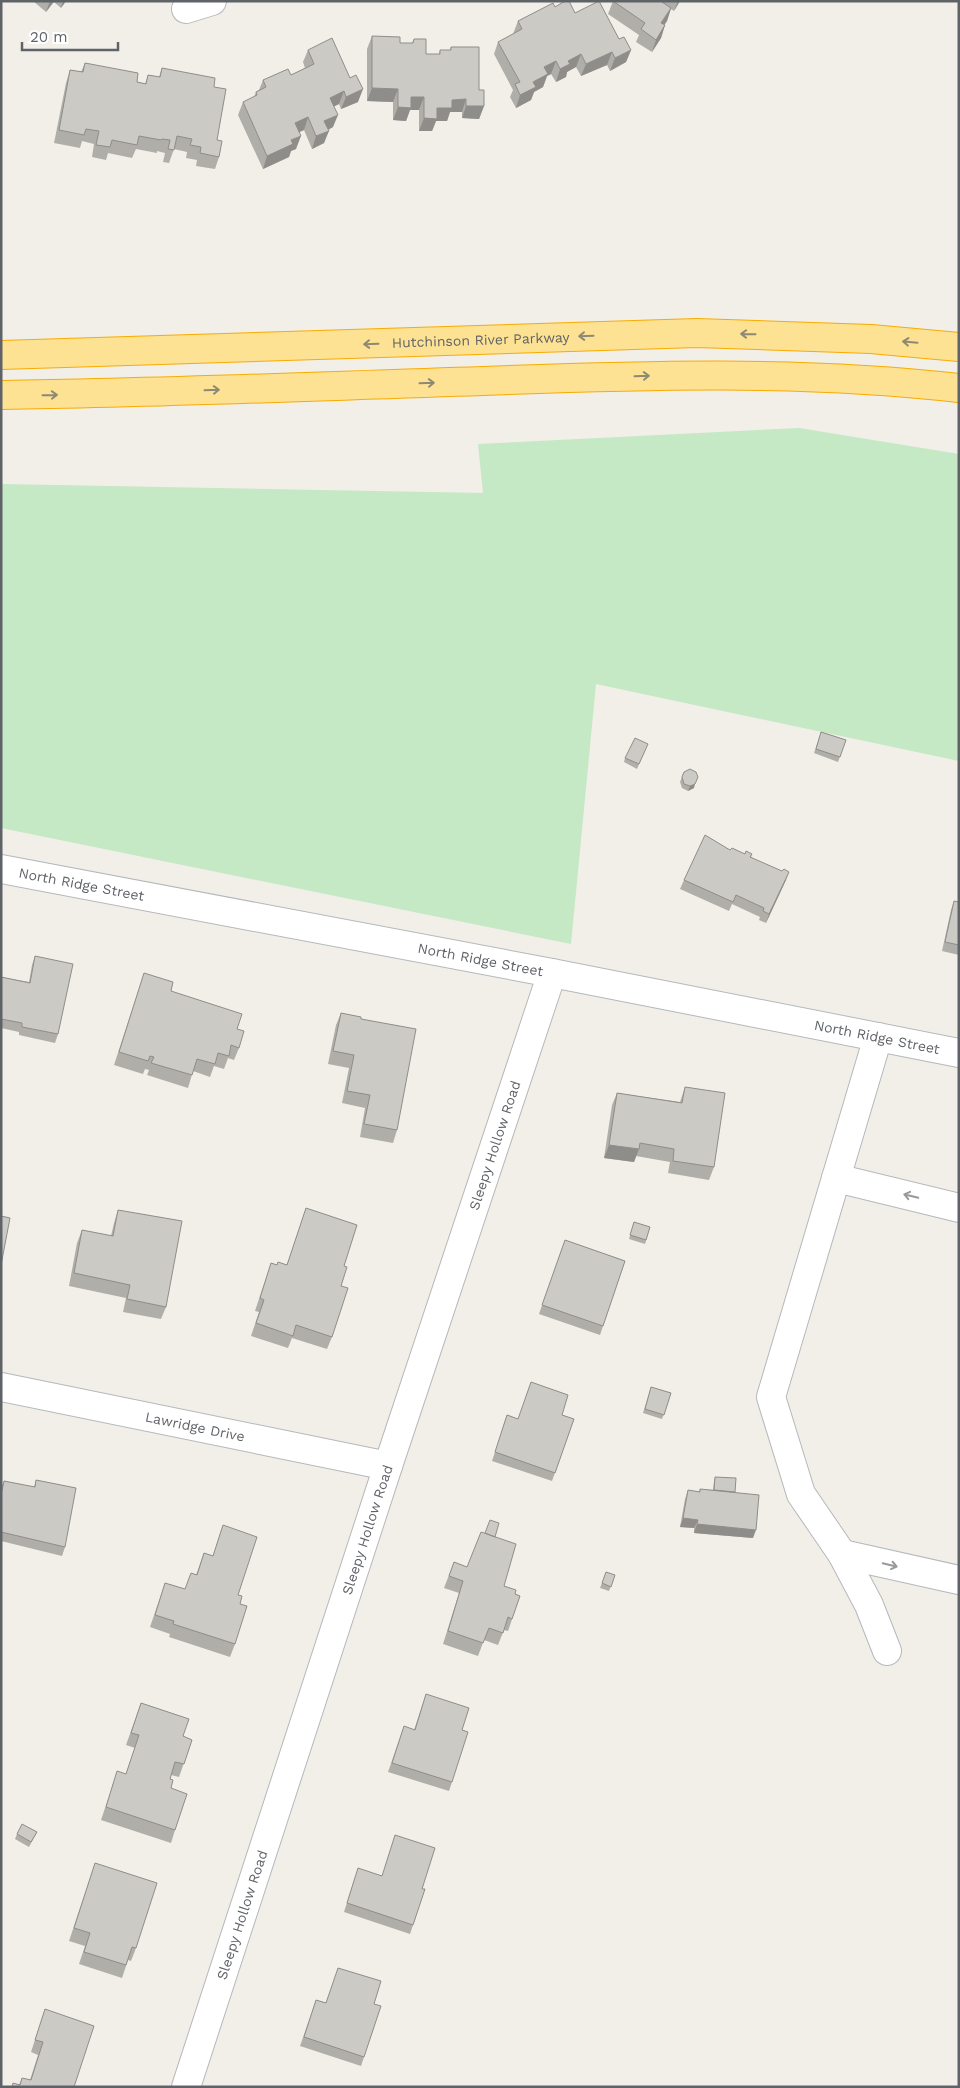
<svg xmlns="http://www.w3.org/2000/svg" width="960" height="2088" viewBox="0 0 960 2088" font-family="'Work Sans',sans-serif">
<style>
.green{fill:#c5e8c5}
.lines{fill:none;stroke-linecap:round;stroke-linejoin:round}
.minor-casing{stroke:#b5b8bc;stroke-width:30}
.highway-casing{stroke:#f9ab00;stroke-width:30}
.minor{stroke:#fff;stroke-width:28}
.highway{stroke:#fde293;stroke-width:28}
.wall{fill:#afaea9}
.shaded-wall{fill:#8f8d8a}
.building{fill:#cccac5;stroke:#8f8d8a}
.oneway{stroke:#8e8975}
.oneway2{stroke:#979a9d}
.labels{text-anchor:middle;stroke-width:4;stroke-linejoin:round;paint-order:stroke}
.street-label{font-size:14px;fill:#5f6368;stroke:#fff}
</style>
<rect width="100%" height="100%" fill="#f1efe8"/>
<!-- green -->
<path class="green" d="M799,428L959,454V761L596,684L571,944L1,828V484L483,493L478,444Z"/>
<g class="lines">
<defs>
<g id="minor">
<path d="M186,9L212,1"/>
<path id="s1" d="M1,869L552,973L959,1053"/>
<path d="M878,1037L771,1397L801,1494L842,1554L869,1605L887,1651"/>
<path d="M836,1178L959,1208"/>
<path id="s2" d="M1,1387L388,1466"/>
<path d="M842,1554L959,1580"/>
<path id="s3" d="M186,2087L388,1466L552,973"/>
</g>
<g id="highway">
<path id="s4" d="M1,355L697,333L871,339L959,347"/>
<path d="M1,395C162,393 322,386 483,381C642,375 800,370 959,388"/>
</g>
</defs>
<!-- minor casing -->
<use href="#minor" class="minor-casing"/>
<!-- highway casing -->
<use href="#highway" class="highway-casing"/>
<!-- minor -->
<use href="#minor" class="minor"/>
<!-- highway -->
<use href="#highway" class="highway"/>
</g>
<!-- wall -->
<path class="wall" d="M33,1H66L61,8L54,2L46,12Z
M613,1H680L674,11L671,9L667,21L664,25H665L661,38L652,52L636,42L639,35L608,14Z
M555,7L575,13L619,39L631,50L626,62L610,71L607,65L581,76L576,67L567,72L566,77L556,82L551,74L547,76L543,87L534,92L531,100L516,108L510,97L513,90L494,54L498,42L513,34L518,21Z
M372,36L400,43H412L414,39L426,54H439L440,50H450L451,47L479,90L484,106L479,119L462,118V112H450L447,121H436L432,131H419V110H410L406,121L393,120V102L367,101V49Z
M308,50L358,102L341,109L339,104L334,106L333,127L328,130L324,143L312,149L304,130L299,132L296,149L291,151L289,157L263,169L238,115L243,102L254,97L256,92L259,90L263,80L291,75L305,68L303,62Z
M85,63L137,82L145,84L148,75L159,77L162,68L214,87L217,140L219,157L215,169L196,166L197,160L186,158L187,152L174,149L169,163L163,162L165,153L157,151V153L136,149L132,158L108,153L106,160L92,157L94,144L82,141L80,148L54,143L66,83L70,70L81,72Z
M821,732L846,740L838,762L814,753Z
M646,748L637,769L624,762L625,758Z
M684,772L694,788L688,791L682,788L680,782Z
M730,850L745,854H752L751,857L786,880L766,923L759,920L760,917L732,904L729,911L680,889L684,880Z
M954,901L959,902V955L942,951L951,910Z
M35,956L58,1034L55,1043L19,1035V1032L1,1028V977L29,982L32,965Z
M144,973L171,991L237,1029L239,1048L234,1060L228,1058L224,1069L214,1066L210,1077L193,1071L188,1088L147,1075L149,1070L145,1069L143,1074L114,1065Z
M341,1013L361,1019L397,1130L393,1143L360,1137L365,1108L342,1103L349,1068L328,1064L336,1025Z
M685,1087L714,1167L709,1180L668,1173L670,1162L636,1156L634,1162L604,1158L612,1105L617,1093L680,1102Z
M306,1208L344,1266L341,1286L332,1337L327,1349L292,1338L288,1348L251,1336L259,1312L255,1311L271,1263L276,1265H287Z
M118,1210L166,1307L161,1319L123,1312L126,1298L69,1286L77,1243L82,1230L111,1236L114,1223Z
M634,1222L650,1227L645,1244L629,1239Z
M565,1240L625,1261L600,1335L539,1314Z
M651,1387L671,1393L662,1419L643,1413Z
M507,1415L518,1419L562,1415L574,1419L552,1481L492,1461Z
M715,1477L735,1492L753,1538L694,1533V1528L680,1527L685,1499L688,1490L699,1492L700,1489L713,1490L714,1481Z
M36,1480L65,1547L62,1556L1,1541V1488L4,1481L34,1487Z
M223,1525L240,1604L235,1644L230,1657L169,1637L170,1634L150,1627L165,1583L185,1589L196,1575L204,1553L213,1556Z
M495,1537L504,1586L515,1594L520,1596L508,1631L504,1630L498,1645L484,1640L478,1656L443,1644L459,1593L444,1588L454,1562L467,1567Z
M606,1572L615,1575L609,1591L600,1588Z
M426,1694L462,1730L452,1782L449,1791L388,1772L404,1726L414,1730Z
M141,1703L183,1736L192,1740L179,1777L171,1775L170,1779L175,1830L171,1843L101,1820L113,1784L126,1774L135,1748L126,1745Z
M37,1832L29,1847L15,1839L17,1834Z
M95,1863L136,1948L131,1961L128,1960L122,1978L79,1964L85,1946L69,1941Z
M355,1877L422,1889L413,1925L410,1934L344,1912Z
M316,2000L326,2003L374,2004L364,2057L361,2066L300,2046Z
M45,2009L74,2087H12L19,2085L22,2078L30,2080L38,2055L31,2052Z"/>
<!-- shaded-wall -->
<path class="shaded-wall" d="M50,1H54L46,12Z
M63,1H66L61,8Z
M678,1H680L674,11Z
M671,8L667,21L657,36L661,23Z
M665,25L661,38L652,52L656,40Z
M631,50L626,62L610,71L615,58Z
M612,52L607,65L581,76L586,64Z
M581,54L576,67L567,72L566,77L556,82L560,69L568,61Z
M556,61L551,74L547,76L543,87L534,92L531,100L516,108L520,95L533,82L544,67Z
M372,88L398,89L393,102L367,101Z
M363,89L358,102L341,109L346,97Z
M344,91L339,104L325,111L330,98Z
M411,97H424L419,110H410L406,121L393,120L398,107Z
M466,99L462,112H450L447,121H436L432,131H419L424,118L437,108L452,100Z
M466,106H484L479,119L462,118Z
M338,115L333,127L320,134L324,121Z
M308,117L304,130L291,136L295,123Z
M329,131L324,143L312,149L316,136Z
M301,136L296,149L291,151L289,157L263,169L267,156L291,140Z
M695,784L694,788L688,791L690,786Z
M789,872L786,880L766,923L769,914Z
M609,1145L639,1149L634,1162L604,1158Z
M683,1518L698,1520L694,1528L680,1527Z
M697,1524L756,1530L753,1538L694,1533Z"/>
<!-- building -->
<path class="building" d="M565,1H569L575,13L599,1L619,39L624,37L631,50L615,58L612,52L586,64L581,54L568,61L570,64L560,69L556,61L544,67L548,74L533,82L536,87L520,95L515,84L520,82L498,42L522,29L518,21L553,3L555,7Z
M613,1H663L662,2L671,8L661,23L665,25L656,40L641,29L645,23Z
M372,36L400,37V43H413L414,39H426V54H440V50H451V47H479V90H484V106H466V99L452,100V108H437V119L424,118V97H411V108L398,107V89L372,88Z
M332,38L350,78L356,75L363,89L346,97L344,91L330,98L338,115L324,121L329,131L316,136L308,117L295,123L301,136L291,140L293,144L267,156L243,102L257,95L256,92L266,87L263,80L288,69L291,75L314,64L308,50Z
M85,63L138,73L137,82L146,84L148,75L160,77L162,68L215,78L214,87L226,89L217,140L222,141L219,157L200,153L201,147L190,145L192,139L177,136L174,150L168,149L170,140L162,139L161,140L139,136L137,145L112,140L110,147L96,145L99,131L86,129L84,135L59,130L70,70L83,72Z
M821,732L846,740L840,757L816,749Z
M635,738L648,744L639,764L625,758Z
M690,769L696,772L698,777L695,784L690,786L684,784L682,777L684,772Z
M705,835L730,850L732,848L745,854L746,851L752,854L750,857L782,871L784,869L789,872L769,914L763,911L764,908L736,895L733,902L684,880Z
M954,901L959,902V945L945,942Z
M35,956L73,964L58,1034L22,1027V1023L1,1019V977L30,983Z
M144,973L173,982L171,991L242,1014L237,1029L244,1031L239,1048L231,1045L229,1056L218,1053L215,1064L197,1059L192,1075L151,1063L154,1057L150,1056L148,1061L119,1052Z
M341,1013L361,1017V1019L416,1029L397,1130L364,1124L370,1095L347,1091L354,1055L333,1051Z
M685,1087L725,1093L714,1167L673,1161L674,1149L640,1143L639,1149L609,1145L617,1093L682,1103Z
M306,1208L357,1225L344,1266L347,1267L341,1286L348,1288L332,1337L296,1325L293,1336L256,1323L264,1300L260,1298L271,1263L277,1265L278,1262L287,1265Z
M118,1210L182,1221L166,1307L127,1299L130,1285L74,1273L82,1230L113,1236Z
M1,1216L10,1218L1,1265Z
M634,1222L650,1227L646,1240L630,1235Z
M565,1240L625,1261L603,1326L542,1305Z
M531,1382L568,1395L562,1415L574,1419L555,1473L495,1452L507,1415L518,1419Z
M651,1387L671,1393L664,1415L645,1409Z
M715,1477L736,1478L735,1492L714,1490Z
M36,1480L76,1488L65,1547L1,1532V1495L4,1481L35,1487Z
M700,1489L759,1495L756,1530L697,1524L698,1520L683,1518L688,1490L700,1492Z
M490,1520L499,1523L495,1537L485,1533Z
M223,1525L257,1537L238,1595L242,1596L240,1604L247,1606L235,1644L173,1624L174,1621L155,1615L165,1583L185,1589L191,1573L197,1575L204,1553L213,1556Z
M481,1532L516,1544L504,1586L516,1590L515,1594L520,1596L512,1619L508,1617L503,1633L489,1628L483,1643L448,1631L463,1581L449,1576L454,1562L467,1567Z
M606,1572L615,1575L611,1587L602,1583Z
M426,1694L469,1708L462,1730L468,1732L452,1782L392,1763L404,1726L415,1730Z
M141,1703L189,1719L183,1736L192,1740L184,1764L175,1762L170,1779L173,1780L171,1788L187,1794L175,1830L106,1807L117,1771L126,1774L139,1735L131,1733Z
M22,1824L37,1832L31,1842L17,1834Z
M395,1835L435,1848L422,1889H425L413,1925L347,1903L358,1868L382,1876Z
M95,1863L157,1883L136,1948L132,1947L126,1965L84,1952L90,1933L74,1928Z
M338,1968L381,1981L374,2004L381,2006L364,2057L304,2037L316,2000L326,2003Z
M45,2009L94,2026L74,2087H12L13,2083L20,2085L22,2078L31,2080L43,2042L35,2040Z"/>
<!-- one-way arrows -->
<defs><path id="oneway-shaft" d="M-6 0H5M1.5-3L5.5 0L1.5 3" fill="none" stroke-width="1.6" stroke-linecap="round" stroke-linejoin="round" transform="scale(1.25)"/></defs>
<g class="oneway">
<use href="#oneway-shaft" transform="translate(748 334) rotate(-179)"/>
<use href="#oneway-shaft" transform="translate(586 336) rotate(178)"/>
<use href="#oneway-shaft" transform="translate(910 342) rotate(-175)"/>
<use href="#oneway-shaft" transform="translate(371 344) rotate(178)"/>
<use href="#oneway-shaft" transform="translate(642 376) rotate(-2)"/>
<use href="#oneway-shaft" transform="translate(427 383) rotate(-2)"/>
<use href="#oneway-shaft" transform="translate(212 390) rotate(-2)"/>
<use href="#oneway-shaft" transform="translate(50 395) rotate(-1)"/>
</g>
<g class="oneway2">
<use href="#oneway-shaft" transform="translate(911 1196) rotate(-166)"/>
<use href="#oneway-shaft" transform="translate(890 1565) rotate(13)"/>
</g>
<g class="labels">
<!-- street labels -->
<g class="street-label">
<text dy="5" stroke="none"><textPath href="#s4" startOffset="480">Hutchinson River Parkway</textPath></text>
<text dy="5" stroke="none"><textPath href="#s1" startOffset="82">North Ridge Street</textPath></text>
<text dy="5" stroke="none"><textPath href="#s1" startOffset="488">North Ridge Street</textPath></text>
<text dy="5" stroke="none"><textPath href="#s1" startOffset="892">North Ridge Street</textPath></text>
<text dy="5" stroke="none"><textPath href="#s3" startOffset="991">Sleepy Hollow Road</textPath></text>
<text dy="5" stroke="none"><textPath href="#s2" startOffset="198">Lawridge Drive</textPath></text>
<text dy="5" stroke="none"><textPath href="#s3" startOffset="586">Sleepy Hollow Road</textPath></text>
<text dy="5" stroke="none"><textPath href="#s3" startOffset="181">Sleepy Hollow Road</textPath></text>
</g>
</g>
<!-- border -->
<rect width="960" height="2088" fill="none" stroke="#5f6368" stroke-width="5"/>
<!-- scale -->
<path d="M22 42v8h96v-8" fill="none" stroke="#5f6368" stroke-width="2.5"/>
<text x="30" y="42" font-size="15" fill="#5f6368" stroke="#ffffff" stroke-width="4" paint-order="stroke">20 m</text>
</svg>
